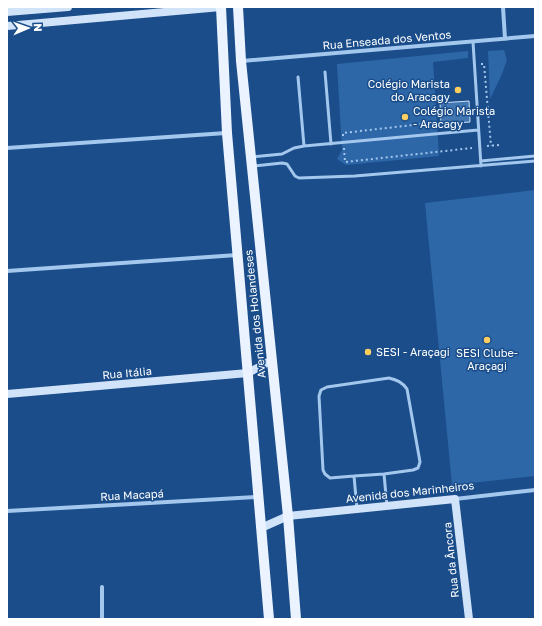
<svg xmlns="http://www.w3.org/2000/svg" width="542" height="626" viewBox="0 0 542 626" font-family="'Golos Text',sans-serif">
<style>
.green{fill:#2d67a8}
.building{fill:#4377b2;stroke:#cae0f9}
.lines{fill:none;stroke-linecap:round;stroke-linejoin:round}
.path{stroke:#a4c7ed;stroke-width:2;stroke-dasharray:2 3;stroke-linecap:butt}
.lane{stroke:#a4c7ed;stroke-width:3}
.street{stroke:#a4c7ed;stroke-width:4}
.secondary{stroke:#d1e3f9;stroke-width:8}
.primary{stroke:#eaf3ff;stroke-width:10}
.poi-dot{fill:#ffce61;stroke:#1a4d8a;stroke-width:1.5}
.labels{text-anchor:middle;stroke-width:3;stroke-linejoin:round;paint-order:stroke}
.street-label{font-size:11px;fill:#fff;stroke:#1a4d8a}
.poi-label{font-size:11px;fill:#fff;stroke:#1a4d8a;text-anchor:start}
</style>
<rect width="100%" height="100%" fill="#1a4d8a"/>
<!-- green -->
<path class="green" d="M504,50L507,60L502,74L490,99L488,51Z
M468,51V58L433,62L439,156L346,165L337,159L342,150L337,64Z
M535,190V476L452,485L425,203Z"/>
<!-- building -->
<path class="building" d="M469,101L470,122L441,124L440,103Z"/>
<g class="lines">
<!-- path -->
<path class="path" d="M481,64H484L491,146
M343,136V133L439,122
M487,146L499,145
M344,148L345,162L472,148"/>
<!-- lane -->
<path class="lane" d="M473,42L481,166
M325,72L331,144
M298,77L304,146
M252,157L282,154L294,148L304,146L478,130
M481,161L535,156
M253,166L282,163L287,164L295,176L299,178L355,176L535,161
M354,476L330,478L325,474L323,470L319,396L321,390L327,387L389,378C397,380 402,382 407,389L420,462L418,468L413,470L384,474
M357,509L354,476L384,474L387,506"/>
<!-- street -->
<path class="street" d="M503,7L505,39
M242,61L535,36
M7,148L226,133
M7,271L237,255
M455,499L535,490
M7,511L258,497
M102,619V587"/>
<!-- secondary -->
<path class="secondary" d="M7,12L68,7
M7,26L221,7
M7,394L248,373L272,360
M261,528L288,516L455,499L469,619"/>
<!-- primary -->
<path class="primary" d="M221,7L227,133L269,619
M238,7L241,61L288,516L296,619"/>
</g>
<!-- markers -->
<g class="poi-dot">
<circle cx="458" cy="90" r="4"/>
<circle cx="405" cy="117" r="4"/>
<circle cx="487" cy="340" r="4"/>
<circle cx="368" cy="352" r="4"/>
</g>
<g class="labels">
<!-- street labels -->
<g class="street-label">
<text transform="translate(387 40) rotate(-5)" y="4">Rua Enseada dos Ventos</text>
<text transform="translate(255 314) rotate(-96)" y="4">Avenida dos Holandeses</text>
<text transform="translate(127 373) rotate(-5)" y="4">Rua Itália</text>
<text transform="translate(410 492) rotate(-6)" y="4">Avenida dos Marinheiros</text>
<text transform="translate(132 495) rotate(-3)" y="4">Rua Macapá</text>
<text transform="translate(451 560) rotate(-96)" y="4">Rua da Âncora</text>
</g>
<!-- poi labels -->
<g class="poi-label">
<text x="450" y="88" text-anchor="end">Colégio Marista<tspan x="450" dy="13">do Aracagy</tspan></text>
<text x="413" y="115">Colégio Marista<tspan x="413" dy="13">- Aracagy</tspan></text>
<text x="376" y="356">SESI - Araçagi</text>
<text x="487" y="357" text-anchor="middle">SESI Clube-<tspan x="487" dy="13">Araçagi</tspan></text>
</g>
</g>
<!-- border -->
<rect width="542" height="626" fill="none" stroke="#ffffff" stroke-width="16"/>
<!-- north arrow -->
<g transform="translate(28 28) rotate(88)" stroke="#1a4d8a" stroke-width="3" paint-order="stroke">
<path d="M0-3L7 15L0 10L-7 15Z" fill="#ffffff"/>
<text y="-6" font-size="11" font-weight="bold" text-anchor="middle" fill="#ffffff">N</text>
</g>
</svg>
